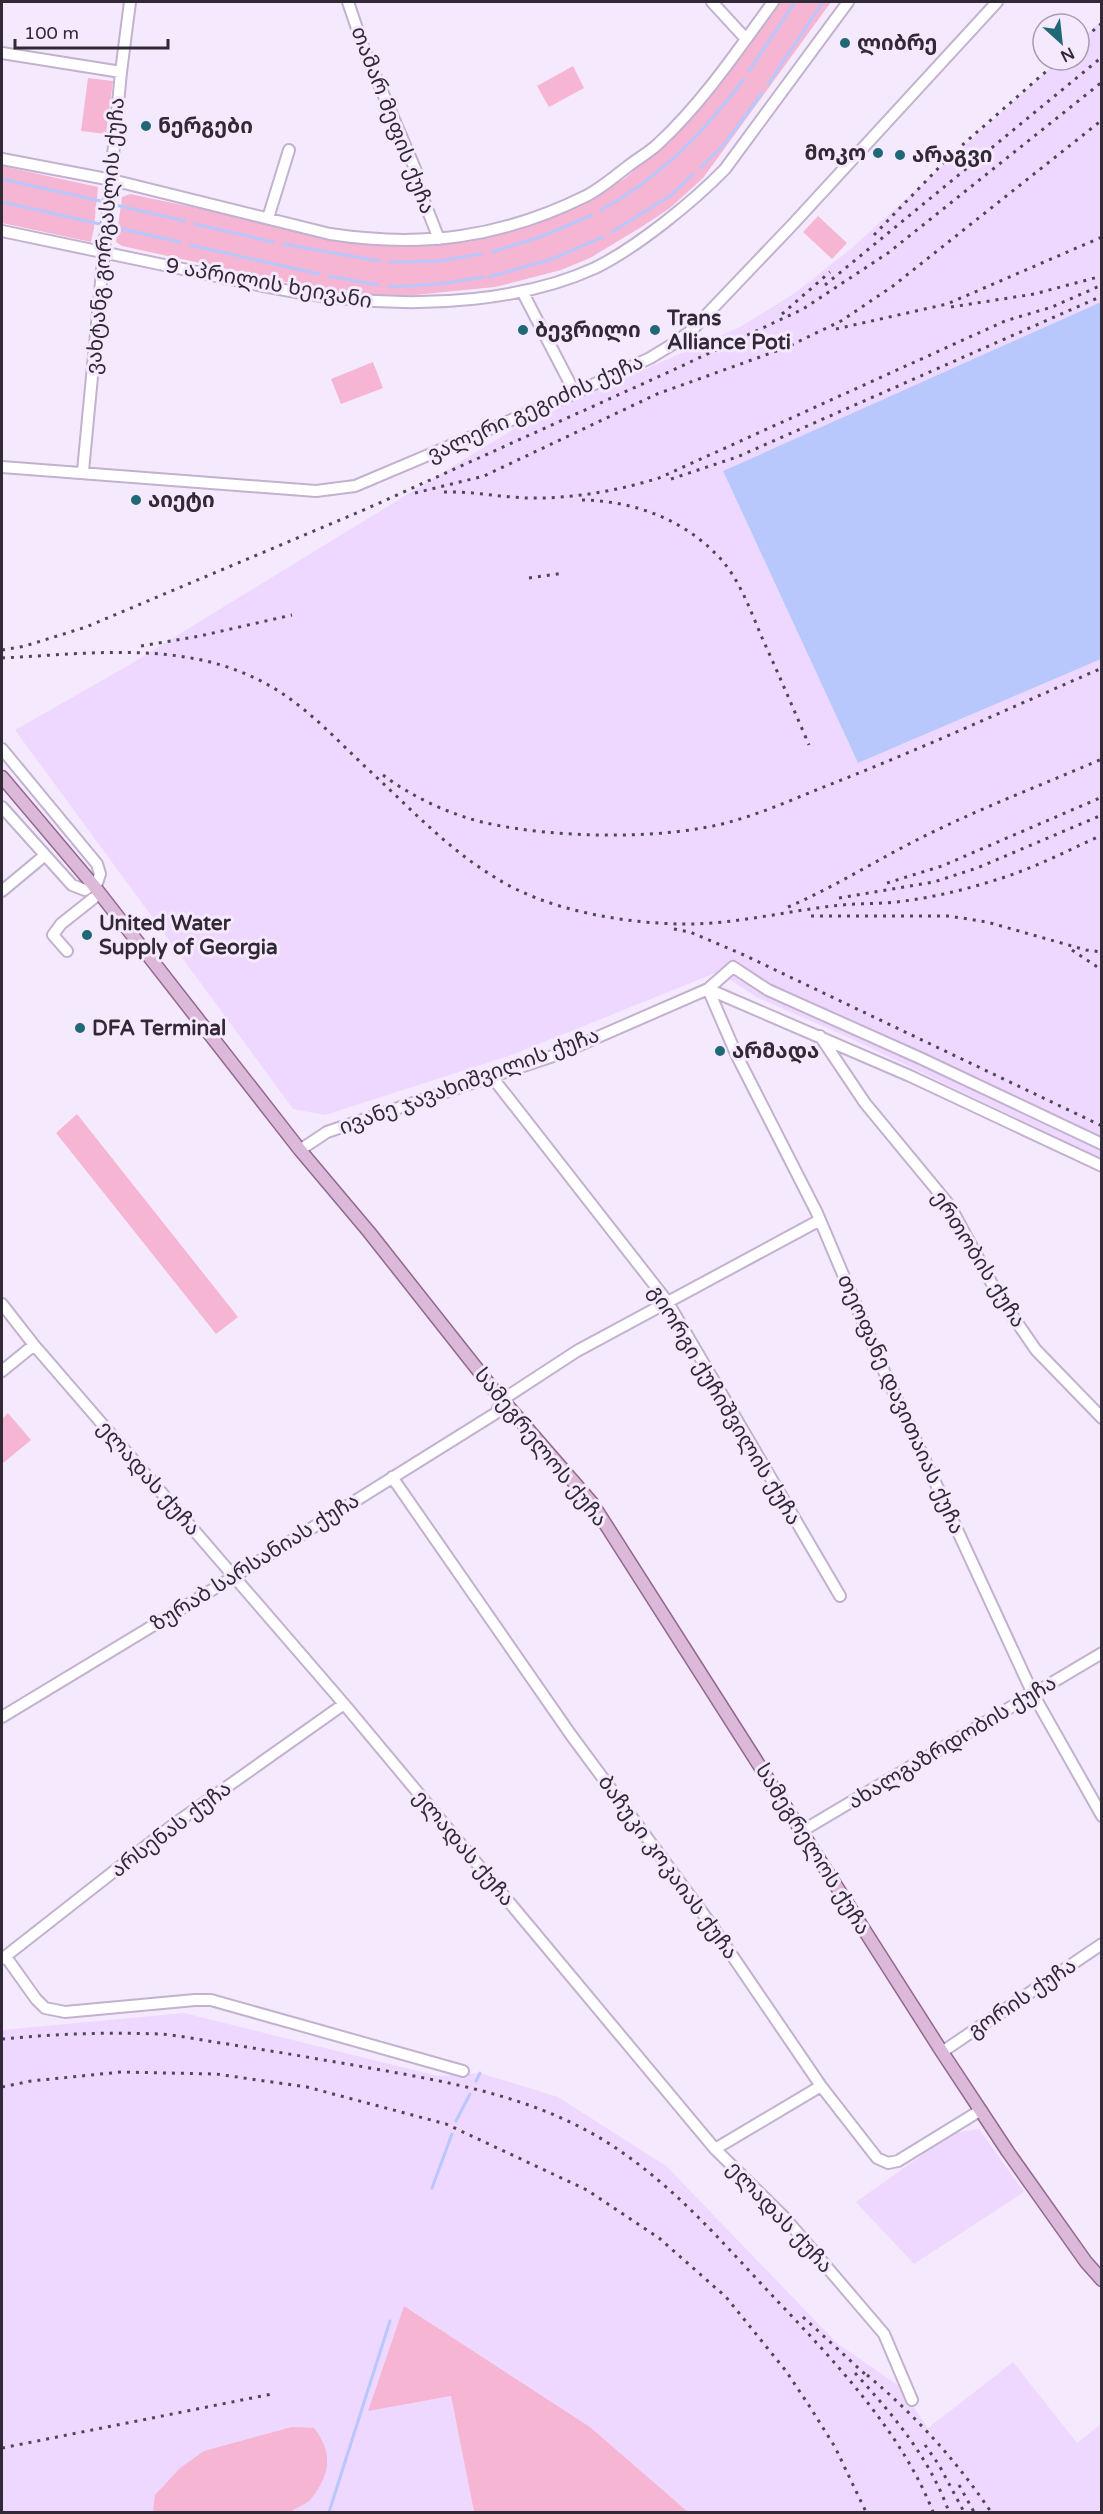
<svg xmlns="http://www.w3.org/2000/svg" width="1103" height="2514" viewBox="0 0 1103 2514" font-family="'Varela Round','Noto Sans Georgian',sans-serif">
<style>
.built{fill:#eed8ff}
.green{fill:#f6b5d3}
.water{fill:#b9c8fc}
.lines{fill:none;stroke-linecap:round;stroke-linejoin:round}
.stream{stroke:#b9c8fc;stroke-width:3}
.minor-casing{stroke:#c2b1cf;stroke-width:14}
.major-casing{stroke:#91688f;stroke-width:15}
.minor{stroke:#fff;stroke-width:10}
.major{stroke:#dcb8d9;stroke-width:12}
.rail{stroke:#4f4755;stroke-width:3;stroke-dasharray:3 6;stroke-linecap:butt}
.poi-dot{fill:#216877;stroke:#f5eafd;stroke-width:2}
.labels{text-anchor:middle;stroke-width:6;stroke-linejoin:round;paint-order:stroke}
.poi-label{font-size:21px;font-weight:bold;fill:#312a36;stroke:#f5eafd;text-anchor:start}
.street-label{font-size:21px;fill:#312a36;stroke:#f5eafd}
</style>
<rect width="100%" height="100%" fill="#f5eafd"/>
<!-- built -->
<path class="built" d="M1101,21V302L723,471L858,763L1101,659V1158L841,1034L758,998L718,972L509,1056L325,1115L293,1109L15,730L129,665L522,424L740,327L795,293L853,247L1059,60H1079V42Z
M184,2013L438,2076L480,2073L558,2097L666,2166L837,2343L899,2386L928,2428L1013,2362L1077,2443L1101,2424V2512H688L590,2427L404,2306L369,2410L451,2396L474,2512H2V2030Z
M979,2129L1024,2192L914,2264L856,2202L953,2133Z"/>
<!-- green -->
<path class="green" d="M779,2H831L703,178L670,208L643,226L590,258L561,270L495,287L415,295L381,296L323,290L122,246L116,242L122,197L130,194L362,243L406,246L469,242L513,231L583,203L624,179L660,149L748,45Z
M573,66L584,88L549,107L537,86Z
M88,78L113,81L106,134L81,131Z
M2,166L98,187L94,228L91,242L2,223Z
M818,216L847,243L832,259L803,232Z
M373,362L383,388L341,404L331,379Z
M77,1114L238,1317L216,1334L56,1133Z
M8,1413L31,1440L2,1464V1419Z
M404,2306L590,2427L688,2512H474L451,2396L368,2411Z
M292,2427L314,2428C333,2453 331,2473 311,2499C307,2504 297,2507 291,2512H156L153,2510L155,2495L180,2468L204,2451Z"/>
<!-- water -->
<path class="water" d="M1101,302V659L858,763L723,471Z"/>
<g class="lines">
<!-- stream -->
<path class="stream" d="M749,71L795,2
M768,84L823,2
M700,168L725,143L762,93
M2,179L105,202
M2,202L180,242
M111,204L185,221
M601,210C660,178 704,132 744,79
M195,224L273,242
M612,232L671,195L693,174
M283,244L379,261
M190,245L319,274
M492,252L540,237L592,215
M390,262L439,261L481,254
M329,276L378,285
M489,277L552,259L603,237
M389,287L440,284L483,277
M476,2081L480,2073
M456,2121L470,2094
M432,2188L452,2134
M329,2512L390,2321"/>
<defs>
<path id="minor" d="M348,2L364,49L416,171V181L439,239
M712,2L746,39
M2,53L121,72
M2,159L112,180L330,234C423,248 501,238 586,196C600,189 614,177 627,167C637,159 650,152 659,143C703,102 738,50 773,2
M268,218L289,150
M2,231C68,245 135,259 202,273C250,283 300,295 349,299C427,307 523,301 595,268C636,248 693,202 725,169L848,2
M522,291L575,393
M2,467L316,491L355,486L575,393L650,358L673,344L692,330L794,223L997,2
M83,471L121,72L130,2
M2,749L97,864L100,874L97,883L85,890L72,885L2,807
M2,891L44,856
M67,951L53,935L61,924L100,893
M708,989L737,1056L817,1213L886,1376L1033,1694L1102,1816
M708,989L910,1076L1102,1166
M820,1036L865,1103L950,1206L998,1295L1036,1350L1102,1418
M492,1077L667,1301L840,1596
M300,1150L327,1132L559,1054L708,989L733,967L768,990L920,1058L1102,1144
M2,1304L34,1345L344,1704L715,2149L785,2218L884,2334L912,2400
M2,1371L34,1345
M392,1477L571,1735L710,1923L821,2086L877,2158L888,2163L898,2161L981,2110
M2,1717L235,1576L496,1413L502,1400L577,1351L820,1220
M802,1831L1102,1653
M6,1957L36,1999L45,2008L65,2012L195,2000H211L463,2071
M2,1959L173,1825L344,1704
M942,2052L1102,1944
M715,2149L821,2086"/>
<path id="major" d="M2,777L94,886L300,1150L369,1232L493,1389L592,1503L942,2052L1008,2152L1086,2262L1102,2280"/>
</defs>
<!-- minor casing -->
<use href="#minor" class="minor-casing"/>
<!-- major casing -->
<use href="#major" class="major-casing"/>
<!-- minor -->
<use href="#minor" class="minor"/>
<!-- major -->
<use href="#major" class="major"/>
<!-- rail -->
<path class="rail" d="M1079,43L1102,23
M874,235L951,155L1059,60
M825,285L1102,57
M951,307L1034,294L1102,276
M782,314L830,272
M836,329L947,304L1102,237
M671,479L737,457L1102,296
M444,492C471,491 499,497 527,498C571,499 617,491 659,478L1005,321L1052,307L1102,285
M415,493L484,476L657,394L785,348L841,321L893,286L1102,120
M582,500C631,501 679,517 715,553C739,576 750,610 763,640C779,675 794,710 809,745
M529,578L564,573
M141,646L200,636L292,615
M2,650L25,646L86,627L366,509L671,371L803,309L888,253L1102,82
M2,658C106,653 213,635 302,708C327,728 349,752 372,773C412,810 449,850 496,878C546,910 622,923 681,924C735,925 789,910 842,905C860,903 878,904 896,902C932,898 968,889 1002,878C1036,867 1069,850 1102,835
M383,775C412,797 451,815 486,823C554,838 665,841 733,821C765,812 796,798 826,786C919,750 1010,708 1102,668
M887,883L942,866L1102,797
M839,898L934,882L977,868L1102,815
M788,907C830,889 867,866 907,845C970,812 1037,787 1102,759
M811,916H949L987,922L1086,950L1102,952
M674,929L690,932L744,955L1102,1126
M1072,950L1102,970
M2,2039C54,2034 106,2032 159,2034C177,2035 196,2039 214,2042C261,2049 307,2057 353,2065C448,2082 543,2096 623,2153C685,2196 733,2255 785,2309C840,2367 904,2437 933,2512
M2,2087L31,2081L121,2072L216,2074L307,2087L446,2124L587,2190L659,2238L726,2297L786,2371L810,2407L835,2447L866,2512
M803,2317L867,2376
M855,2373C894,2416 929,2457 949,2512
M867,2375C915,2415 956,2460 991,2512
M925,2445L939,2465L964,2512
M2,2448L272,2394
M959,2485L974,2512"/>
</g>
<!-- markers -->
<g class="poi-dot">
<circle cx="845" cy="43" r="6"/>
<circle cx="146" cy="126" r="6"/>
<circle cx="878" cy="153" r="6"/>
<circle cx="900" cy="155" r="6"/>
<circle cx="523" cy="330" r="6"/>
<circle cx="655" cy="330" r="6"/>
<circle cx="136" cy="500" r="6"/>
<circle cx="87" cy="935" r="6"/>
<circle cx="80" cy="1028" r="6"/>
<circle cx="720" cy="1051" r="6"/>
</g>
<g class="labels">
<!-- poi labels -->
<g class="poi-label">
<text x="857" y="50">ლიბრე</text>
<text x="158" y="133">ნერგები</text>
<text x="866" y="160" text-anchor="end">მოკო</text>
<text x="912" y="162">არაგვი</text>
<text x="667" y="325">Trans<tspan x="667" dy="24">Alliance Poti</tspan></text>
<text x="535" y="337">ბევრილი</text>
<text x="148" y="507">აიეტი</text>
<text x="99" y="930">United Water<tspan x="99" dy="24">Supply of Georgia</tspan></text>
<text x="92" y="1035">DFA Terminal</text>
<text x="732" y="1058">არმადა</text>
</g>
<!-- street labels -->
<g class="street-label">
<text transform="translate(393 120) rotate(69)" y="7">თამარ მეფის ქუჩა</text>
<text transform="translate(105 236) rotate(-85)" y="7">ვახტანგ გორგასლის ქუჩა</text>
<text transform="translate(269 283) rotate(10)" y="7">9 აპრილის ხეივანი</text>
<text transform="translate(535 408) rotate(-24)" y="7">ვალერი გეგიძის ქუჩა</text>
<text transform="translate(469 1081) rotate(-20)" y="7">ივანე ჯავახიშვილის ქუჩა</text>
<text transform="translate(979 1259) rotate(58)" y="7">ერთობის ქუჩა</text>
<text transform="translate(901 1404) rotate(66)" y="7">თეოფანე დავითაიას ქუჩა</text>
<text transform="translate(725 1405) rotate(59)" y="7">გიორგი ქუჩიშვილის ქუჩა</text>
<text transform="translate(541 1447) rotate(51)" y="7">სამეგრელოს ქუჩა</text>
<text transform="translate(149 1478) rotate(49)" y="7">ელადას ქუჩა</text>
<text transform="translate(255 1562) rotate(-32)" y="7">ზურაბ სარსანიას ქუჩა</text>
<text transform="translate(952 1742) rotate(-31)" y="7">ახალგაზრდობის ქუჩა</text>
<text transform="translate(171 1829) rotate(-37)" y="7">არსენას ქუჩა</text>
<text transform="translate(464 1848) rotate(50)" y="7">ელადას ქუჩა</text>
<text transform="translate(813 1849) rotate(58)" y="7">სამეგრელოს ქუჩა</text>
<text transform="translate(668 1867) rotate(54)" y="7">ბაჩუკი კოკაიას ქუჩა</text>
<text transform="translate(1022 1998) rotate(-34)" y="7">გორის ქუჩა</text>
<text transform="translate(780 2217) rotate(47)" y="7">ელადას ქუჩა</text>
</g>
</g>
<!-- border -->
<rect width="1103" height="2514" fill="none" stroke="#312a36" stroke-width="6"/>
<!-- north arrow -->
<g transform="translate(1061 42) rotate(153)"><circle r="28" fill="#f5eafd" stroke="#a79dad" stroke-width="1.5"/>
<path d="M0-4.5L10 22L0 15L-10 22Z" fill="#216877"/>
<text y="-9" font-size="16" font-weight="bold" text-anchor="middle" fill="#312a36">N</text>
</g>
<!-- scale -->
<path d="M15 39v9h153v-9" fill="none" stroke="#312a36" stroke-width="3"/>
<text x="24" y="39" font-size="18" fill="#312a36" stroke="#f5eafd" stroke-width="4.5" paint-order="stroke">100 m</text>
</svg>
